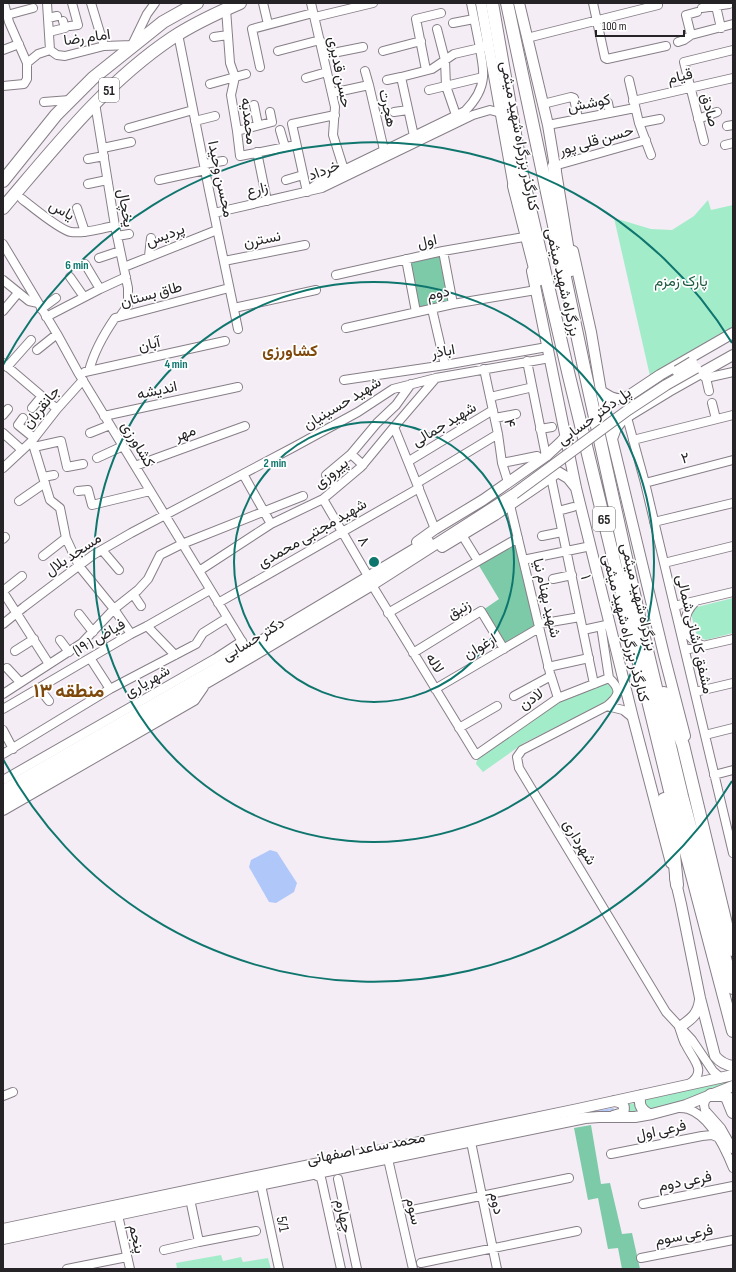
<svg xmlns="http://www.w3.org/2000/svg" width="736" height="1272" viewBox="0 0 736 1272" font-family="'Sofia Sans Condensed',Vazirmatn,sans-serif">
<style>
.green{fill:#a3ecca}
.forest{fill:#7ccaa8}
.water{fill:#b0c8f9}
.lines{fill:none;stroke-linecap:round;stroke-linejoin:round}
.stream{stroke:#b0c8f9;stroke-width:2}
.minor-casing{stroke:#877f87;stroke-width:10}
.major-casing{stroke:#877f87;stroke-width:12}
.highway-casing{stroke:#877f87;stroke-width:14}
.minor{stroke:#fff;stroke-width:8}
.major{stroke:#fff;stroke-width:10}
.highway{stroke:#fff;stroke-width:12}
.major-bridge-casing{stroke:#877f87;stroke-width:12;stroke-linecap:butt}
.major-bridge{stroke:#fff;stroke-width:10}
.ring{fill:none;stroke:#0f766e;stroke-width:2}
.labels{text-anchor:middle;stroke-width:3.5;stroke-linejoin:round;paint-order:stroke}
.shield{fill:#fff;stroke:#676567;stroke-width:1}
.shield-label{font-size:14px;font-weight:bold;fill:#262326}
.street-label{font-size:15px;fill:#262326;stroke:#fff}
.park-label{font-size:15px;fill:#1c5941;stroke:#fff}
.neighbourhood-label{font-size:16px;font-weight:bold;fill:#7e490b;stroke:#fff}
.district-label{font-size:19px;font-weight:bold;fill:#7e490b;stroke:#fff}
.centre{fill:#0f766e;stroke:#fff;stroke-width:2}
.ring-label{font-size:12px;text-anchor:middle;font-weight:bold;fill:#0f766e;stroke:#fff;stroke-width:3.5;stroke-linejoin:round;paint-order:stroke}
</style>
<rect width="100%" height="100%" fill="#f5edf5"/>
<!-- green -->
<path class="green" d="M708,200L711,210L733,205V328L650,376L614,218L651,229L672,230L694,216Z
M733,598V633L706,640L697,636L691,614L697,607Z
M607,681L612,684L615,698L524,743L483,772L476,764L478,757L560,701Z
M729,1080L730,1083L709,1090L685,1102L649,1110L644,1105L645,1099Z
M635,1103L642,1114H627L628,1104Z
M221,1255L223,1261L241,1257L243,1262L268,1258L271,1269H176L177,1268L176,1263Z"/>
<!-- forest -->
<path class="forest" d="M440,256L449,302L418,308L409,262Z
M516,542L537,626L505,645L483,610L499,599L478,564Z
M591,1125L601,1184L610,1183L622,1234L632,1233L640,1269H622L618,1248L608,1249L598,1198L588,1200L574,1128Z"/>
<!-- water -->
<path class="water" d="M270,850L277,852L297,883L294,892L276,903L269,902L249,867L251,860Z"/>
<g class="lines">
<!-- stream -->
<path class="stream" d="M596,1112L613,1109"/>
<defs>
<path id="minor" d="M4,3L9,22L27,63
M47,3L50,50
M91,3L104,46
M263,3L268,24
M311,3L335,107L333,135L344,170
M593,3L605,58L607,59L666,46
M716,6L721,28
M702,8L729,4
M226,9L230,63L235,77L231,95L237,131L240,156L296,145
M7,15L33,8
M315,17L373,3
M48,18L57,16
M453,23L474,19
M70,26L78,25L72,3
M437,29L445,60L446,86L456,115
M49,32L65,28L63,21
M178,34L209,190L238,329
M691,35L686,15L697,12
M214,37L228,35
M527,38L658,5
M678,42L684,40L691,35L733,24
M3,50L19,44
M278,51L320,40
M383,51L421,41
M323,55L363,47
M260,67L252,29L313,13
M426,70L416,19L441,13
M365,71L369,85
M306,78L327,72
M387,80L401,77
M629,80L639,123L651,155
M210,84L246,74
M3,86L24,84L27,79V63L38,54L50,50L57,55L65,56L104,46L132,45L147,14L155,3
M429,90L483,77
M332,93L369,85L384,150
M633,101L733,78
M44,102L70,100
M95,103L115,226L128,288V305L121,315
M608,103L610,113
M543,104L571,97L574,98L578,119
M254,105L258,125
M394,112L408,110
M698,119L717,112
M195,121L215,116
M639,123L660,119
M548,125L635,108
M727,126L733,125
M129,128L193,110
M280,130L285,147
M237,131L272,122L270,112
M414,136L401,77L432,69L454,54L480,48L471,3
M704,141L684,62L733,50
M725,145L733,143
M103,148L131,142
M257,152L267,201
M88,159L104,156
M204,164L223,161
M554,166L646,140
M159,180L205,170
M286,180L303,175
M88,184L107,180
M309,190L319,182L465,111C474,102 482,90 483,77C484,68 481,57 480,48L488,46
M307,192L292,124L335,115
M22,199C31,206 61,231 71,232C86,234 101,228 115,226
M77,208L85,232
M214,213L322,188L473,115L490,110L501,113
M117,236L129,234
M3,244L57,334L79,374L249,653
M443,251L453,304
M149,256L151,238
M99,258L120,251
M406,259L416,312
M224,261L305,245
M85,264L100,289
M124,267L217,230
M336,275L443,251L524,237
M70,277L84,297
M3,280L29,301L38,303
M234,308L316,290
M41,309L56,298
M432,309L445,365
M3,311L18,293
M46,317L100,289L126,277
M346,328L453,304L536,290
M37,350L57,334
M527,361L546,456
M3,363L57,409
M7,367L31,340
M484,369L498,434L502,463L508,482
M89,371C94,351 104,334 115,318L229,288
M85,372L225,341
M702,375L706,378L709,391
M706,378L733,372
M344,380L445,365L547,347
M490,397L529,388
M712,403L716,419
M32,408L42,396
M3,415L8,409
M104,416L238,387
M23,418L18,425L34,438
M495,418L516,414
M628,421L645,483L733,853
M540,429L552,427
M3,433L22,450
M90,433L110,425
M633,440L733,415
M32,441L50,500L60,508L66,538L79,566L114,609L131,634
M34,447L61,441L67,467L83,464
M351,454L363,465
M97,458L123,446
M409,461L493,410
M502,463L537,456
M135,466L245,426
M3,468L32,441L57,409L83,380
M243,474L271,524L323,499L361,467L394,427
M43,477L54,475
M551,477L594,684
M417,483L498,434
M645,483L733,460
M336,488L326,475L351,454L377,423L396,405L411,384
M78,491L88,490L92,505L150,491
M323,499L368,576
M19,501L45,483
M510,505L550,673L558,698
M558,511L573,507
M654,522L733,503
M435,529L394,427L436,378
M462,535L478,561
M542,536L562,532
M3,539L5,537
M102,550L119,570
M43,556L66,538
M523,560L591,546
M664,563L733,546
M199,571L271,524
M553,579L572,575
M372,585L476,755L558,698L609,678
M3,591L22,576
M3,592L49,664
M133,594L141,606
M696,601C680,617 681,636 703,646
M218,603L419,488
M674,606L733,592
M388,613L518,538
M79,614L93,632
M3,624L24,607L93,555L131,533L294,447L358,412L393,389L436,378L550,358
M539,624L580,617
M147,626L175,655
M601,626L609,678C622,690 619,696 607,706L522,750L517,757L519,768L666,1012L692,1040L713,1071L721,1078
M583,630L606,625
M60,640L69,652
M685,650L733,639
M15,651L34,639
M413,653L481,611L504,649
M90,658L110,689
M548,667L589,658
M7,668L20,682
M39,688L49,701
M435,689L539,628
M695,692L733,683
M3,694L82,643L114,609L138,590L148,579L160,555L182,544L303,496
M514,696L551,676
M607,706L623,710L633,718
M3,709L131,634L147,626L210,590
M459,728L497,706
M3,730L13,749
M705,735L733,728
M3,754L110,689L196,644L203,633L227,618
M714,775L733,770
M3,780L216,658L242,641
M680,1030C682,1035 683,1041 686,1045C693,1060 708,1071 689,1084
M3,1096L13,1092
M709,1096L705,1101L704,1105L705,1110L721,1128L733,1149
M679,1108C682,1108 685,1108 688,1109C710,1116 725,1148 733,1168
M471,1142L497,1269
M611,1154L702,1136L712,1135L719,1138
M388,1159L413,1269
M313,1174L321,1178L322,1182L341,1269
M338,1179L357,1269
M261,1185L279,1269
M643,1204L733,1186
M412,1210L569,1178
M118,1215L130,1269
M199,1242L256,1231
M164,1250L199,1242L190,1199
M641,1258L733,1240
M421,1263L577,1231
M67,1269L127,1257"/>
<path id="major" d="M481,3L515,193
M519,3L548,125L556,173
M573,251L591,332L601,391L612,439L664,655L685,736
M532,271L576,488L633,718L671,863
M601,391C608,396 614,400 624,399L660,375L733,333
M612,439L616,428L623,419L669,391L733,355
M417,542L435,529L483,500L546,456L561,442L566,436
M442,547L495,515L558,472L568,478L576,488
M3,790L209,672L428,541
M3,801L251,657L372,585L514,494
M3,810L194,700L203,687
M675,878L681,904L700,998L715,1056C720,1062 725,1065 733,1066
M680,1027C691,1019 698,1015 700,1000
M641,1095C638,1104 641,1110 649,1114
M613,1116L623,1113C626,1104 621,1102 614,1101
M3,1229L578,1109L733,1075
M3,1239L226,1192L585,1118L599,1117H635L652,1114L686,1105L733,1086"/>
<path id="highway" d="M492,3L522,174L569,376L672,799L733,1031
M507,3L585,372L640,621L682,796L733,988
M554,166L571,270
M3,181L56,115L93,78L163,22L197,3
M514,186L538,280
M3,208C55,147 105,83 172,38C193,24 217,13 240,3
M664,693L683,745L726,924L733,950
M664,799L672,834L677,885
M711,1095H722L727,1097L733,1112"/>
</defs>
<!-- minor casing -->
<use href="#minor" class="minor-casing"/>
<!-- major casing -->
<use href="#major" class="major-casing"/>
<!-- highway casing -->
<use href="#highway" class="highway-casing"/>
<!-- minor -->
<use href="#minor" class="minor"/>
<!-- major -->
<use href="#major" class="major"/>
<!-- highway -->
<use href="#highway" class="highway"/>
<defs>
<path id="major-bridge" d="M677,371L692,362
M514,494L628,410L666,385L696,368"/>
</defs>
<!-- major-bridge casing -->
<use href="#major-bridge" class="major-bridge-casing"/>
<!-- major-bridge -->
<use href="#major-bridge" class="major-bridge"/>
</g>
<!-- distance rings -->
<g class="ring">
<circle cx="374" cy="562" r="140"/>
<circle cx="374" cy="562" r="280"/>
<path d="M732 781A420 420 0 0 1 3 759M3 365A420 420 0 0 1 732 343"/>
</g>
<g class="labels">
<!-- shield labels -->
<g class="shield">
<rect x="99" y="78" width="20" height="24" rx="3"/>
<rect x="593" y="507" width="22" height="24" rx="3"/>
</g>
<g class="shield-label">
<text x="109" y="95">51</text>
<text x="604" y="524">65</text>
</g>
<!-- street labels -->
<g class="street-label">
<text transform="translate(87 37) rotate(-8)" y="5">امام رضا</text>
<text transform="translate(340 72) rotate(79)" y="5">حسن قدیری</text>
<text transform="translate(680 76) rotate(-13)" y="5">قیام</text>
<text transform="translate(589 103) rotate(-11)" y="5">کوشش</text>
<text transform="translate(388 108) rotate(77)" y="5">هجرت</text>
<text transform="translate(710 110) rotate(75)" y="5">صادق</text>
<text transform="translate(249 121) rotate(83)" y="5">محمدیه</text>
<text transform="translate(520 136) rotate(79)" y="5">کنارگذر بزرگراه شهید میثمی</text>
<text transform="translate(596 140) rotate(-16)" y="5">حسن قلی پور</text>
<text transform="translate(324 170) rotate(-21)" y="5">خرداد</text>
<text transform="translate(221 179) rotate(78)" y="5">محسن وحیدا</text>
<text transform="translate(257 189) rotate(-13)" y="5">زارع</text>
<text transform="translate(126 208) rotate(80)" y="5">یخچال</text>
<text transform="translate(62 210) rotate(30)" y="5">یاس</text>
<text transform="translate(165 235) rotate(-21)" y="5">پردیس</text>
<text transform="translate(262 239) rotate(-11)" y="5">نسترن</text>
<text transform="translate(427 241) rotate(-12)" y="5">اول</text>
<text transform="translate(563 282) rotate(77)" y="5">بزرگراه شهید میثمی</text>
<text transform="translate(438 293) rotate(-12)" y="5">دوم</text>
<text transform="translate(151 294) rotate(-15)" y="5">طاق بستان</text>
<text transform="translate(149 344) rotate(-13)" y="5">آبان</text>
<text transform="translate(443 351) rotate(-10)" y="5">اباذر</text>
<text transform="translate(157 390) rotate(-12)" y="5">اندیشه</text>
<text transform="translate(342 403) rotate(-31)" y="5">شهید حسینیان</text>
<text transform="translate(41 407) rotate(-51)" y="5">جانقربان</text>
<text transform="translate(594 416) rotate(-36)" y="5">پل دکتر حسابی</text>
<text transform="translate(510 423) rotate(79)" y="5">۴</text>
<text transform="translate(444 424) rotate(-31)" y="5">شهید جمالی</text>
<text transform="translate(185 433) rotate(-20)" y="5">مهر</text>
<text transform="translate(138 444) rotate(59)" y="5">کشاورزی</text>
<text transform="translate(685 458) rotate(-14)" y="5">۲</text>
<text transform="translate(331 473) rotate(-39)" y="5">پیروزی</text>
<text transform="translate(312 533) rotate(-30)" y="5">شهید مجتبی محمدی</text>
<text transform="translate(364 541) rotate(60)" y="5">۸</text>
<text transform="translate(73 554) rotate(-34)" y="5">مسجد بلال</text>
<text transform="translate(586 577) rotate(78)" y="5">۱</text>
<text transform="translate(639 597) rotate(76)" y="5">بزرگراه شهید میثمی</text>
<text transform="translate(547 598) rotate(77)" y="5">شهید بهنام نیا</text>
<text transform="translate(459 609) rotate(-29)" y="5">زنبق</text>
<text transform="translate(626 628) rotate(76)" y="5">کنارگذر بزرگراه شهید میثمی</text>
<text transform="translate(695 634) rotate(77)" y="5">مشفق کاشانی شمالی</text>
<text transform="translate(99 637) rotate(-30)" y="5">فیاض ( ۱۹)</text>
<text transform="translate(253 639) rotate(-31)" y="5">دکتر حسابی</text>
<text transform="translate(480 646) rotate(-31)" y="5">ارغوان</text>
<text transform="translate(435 663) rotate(59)" y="5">لاله</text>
<text transform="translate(147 681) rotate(-30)" y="5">شهریاری</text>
<text transform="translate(531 699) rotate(-34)" y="5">لادن</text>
<text transform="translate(580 842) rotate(59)" y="5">شهرداری</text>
<text transform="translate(661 1130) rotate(-12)" y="5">فرعی اول</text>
<text transform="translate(366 1148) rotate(-11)" y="5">محمد ساعد اصفهانی</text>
<text transform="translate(685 1181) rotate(-11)" y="5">فرعی دوم</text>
<text transform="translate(497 1203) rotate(78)" y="5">دوم</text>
<text transform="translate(414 1211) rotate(77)" y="5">سوم</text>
<text transform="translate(344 1216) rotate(78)" y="5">چهارم</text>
<text transform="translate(283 1224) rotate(78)" y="5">5/1</text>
<text transform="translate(684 1235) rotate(-11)" y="5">فرعی سوم</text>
<text transform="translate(137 1239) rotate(78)" y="5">پنجم</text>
</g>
<!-- park labels -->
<g class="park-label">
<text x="681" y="286">پارک زمزم</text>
</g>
<!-- neighbourhood labels -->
<g class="neighbourhood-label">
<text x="290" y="356">کشاورزی</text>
</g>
<!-- district labels -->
<g class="district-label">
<text x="69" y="697">منطقه ۱۳</text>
</g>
</g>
<circle cx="374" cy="562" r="6" class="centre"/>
<g class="ring-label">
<text x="77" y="269">6 min</text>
<text x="176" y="368">4 min</text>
<text x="275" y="467">2 min</text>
</g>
<!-- border -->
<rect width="736" height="1272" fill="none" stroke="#262326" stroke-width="8"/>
<!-- scale -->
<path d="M596 30v6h88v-6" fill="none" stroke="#262326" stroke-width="2"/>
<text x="602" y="30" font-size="12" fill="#262326" stroke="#ffffff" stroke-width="3" paint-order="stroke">100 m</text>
</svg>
